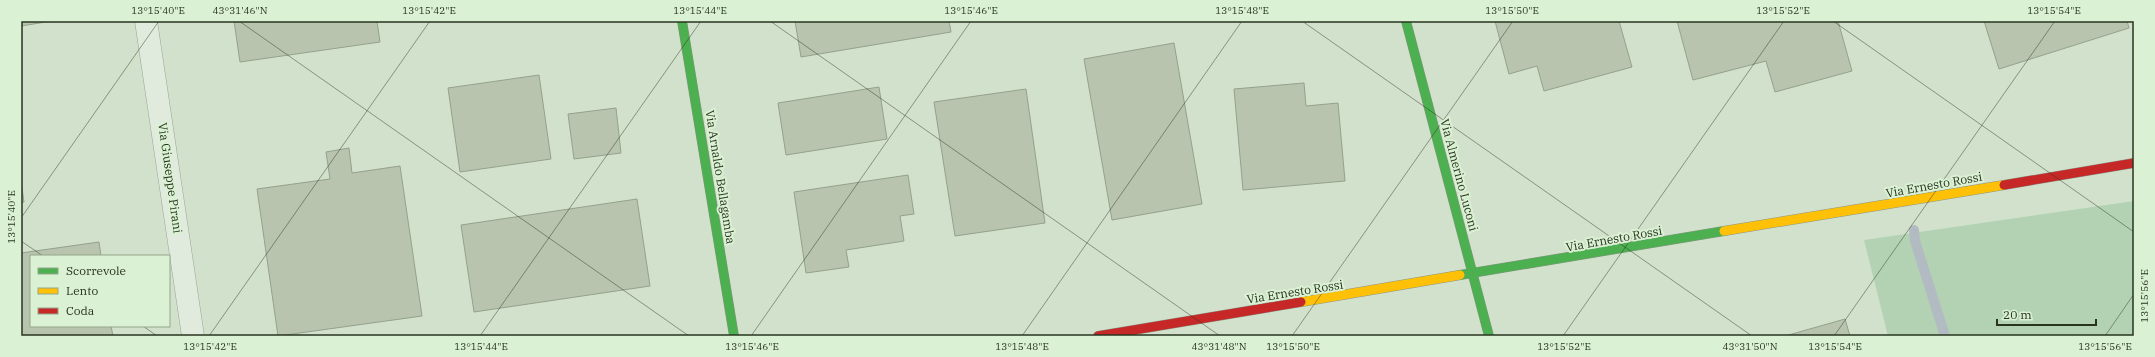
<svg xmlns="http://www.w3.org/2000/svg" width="2155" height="357" viewBox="0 0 2155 357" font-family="'IBM Plex Serif',serif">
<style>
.green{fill:#b3d2b4}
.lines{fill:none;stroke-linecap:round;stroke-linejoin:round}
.stream{stroke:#b2bbc2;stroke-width:10}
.building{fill:#b8c4ad;stroke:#95a18c}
.street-casing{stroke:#9ba695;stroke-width:23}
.fast-casing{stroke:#8b9685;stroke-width:10}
.slow-casing{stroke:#8b9685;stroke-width:10}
.jam-casing{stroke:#8b9685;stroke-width:10}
.street{stroke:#e0eadd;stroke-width:22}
.fast{stroke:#4caf50;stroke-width:9}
.slow{stroke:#ffc107;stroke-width:9}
.jam{stroke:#c62828;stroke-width:9}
.ticks{fill:none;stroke:#29341f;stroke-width:1;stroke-opacity:0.45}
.labels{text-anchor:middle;stroke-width:4;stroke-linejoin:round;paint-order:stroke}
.street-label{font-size:12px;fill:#29341f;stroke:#daf2d3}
.neatline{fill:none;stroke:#29341f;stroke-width:1.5}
.ticks-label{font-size:10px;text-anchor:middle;fill:#29341f}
</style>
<rect width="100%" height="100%" fill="#d2e1cc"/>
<!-- green -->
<path class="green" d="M2134,201V336H1888L1864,240Z"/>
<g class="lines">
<!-- stream -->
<path class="stream" d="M1914,230L1915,241L1945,336"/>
</g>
<!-- building -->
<path class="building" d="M21,21H52L21,26Z
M234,21H377L380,42L240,62Z
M795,21H949L951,32L801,57Z
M1495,21H1619L1632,67L1544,91L1537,66L1509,74Z
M1677,21H1838L1852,71L1775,92L1766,61L1693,80Z
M1984,21H2127L2129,28L1999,69Z
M1174,43L1202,204L1112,220L1084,59Z
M539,75L551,159L460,172L448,88Z
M1304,83L1306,106L1338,103L1345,181L1243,190L1234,89Z
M879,87L887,139L786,155L778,103Z
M1026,89L1045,223L955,236L934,102Z
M616,108L621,153L574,159L568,114Z
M349,148L352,173L400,166L422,316L278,336L257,189L330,179L326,152Z
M908,175L914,214L900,216L904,241L846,250L849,267L806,273L794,192Z
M21,181L24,202L21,203Z
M637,199L650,286L474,312L461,225Z
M99,242L101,256H31V326H111L113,336H21V253Z
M1845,319L1850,336H1785Z"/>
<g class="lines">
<defs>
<path id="street" d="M146,21L193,336"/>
<path id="fast" d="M682,21L734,336
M1406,21L1489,336
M1460,275L1724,231"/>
<path id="slow" d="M1724,231L2004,185
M1301,302L1460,275"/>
<path id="jam" d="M2004,185L2134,163
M1098,336L1301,302"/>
</defs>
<!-- street casing -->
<use href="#street" class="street-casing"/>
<!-- fast casing -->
<use href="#fast" class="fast-casing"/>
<!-- slow casing -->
<use href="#slow" class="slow-casing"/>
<!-- jam casing -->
<use href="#jam" class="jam-casing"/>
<!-- street -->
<use href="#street" class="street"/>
<!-- fast -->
<use href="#fast" class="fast"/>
<!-- slow -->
<use href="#slow" class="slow"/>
<!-- jam -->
<use href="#jam" class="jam"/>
</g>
<!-- ticks -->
<path class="ticks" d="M239,21L689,336M770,21L1220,336M1302,21L1752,336M1833,21L2134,232M21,218L159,21M21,241L43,256M143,326L157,336M209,336L430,21M480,336L701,21M751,336L971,21M1022,336L1242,21M1292,336L1513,21M1563,336L1784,21M1834,336L2055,21M2105,336L2134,294"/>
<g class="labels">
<!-- street labels -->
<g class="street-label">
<text transform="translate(1459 175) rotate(75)" y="4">Via Almerino Luconi</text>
<text transform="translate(720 177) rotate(81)" y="4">Via Arnaldo Bellagamba</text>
<text transform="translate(170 178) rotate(82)" y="4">Via Giuseppe Pirani</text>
<text transform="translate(1934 185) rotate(-10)" y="4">Via Ernesto Rossi</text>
<text transform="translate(1614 239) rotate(-10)" y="4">Via Ernesto Rossi</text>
<text transform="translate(1295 292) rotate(-9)" y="4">Via Ernesto Rossi</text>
</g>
</g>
<!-- border -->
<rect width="2155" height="357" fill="none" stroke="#daf2d3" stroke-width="44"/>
<!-- legend -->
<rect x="30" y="255" width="140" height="72" fill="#daf2d3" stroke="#93a68b"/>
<rect x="38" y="268" width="20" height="6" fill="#4caf50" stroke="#93a68b"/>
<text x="66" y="275" font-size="12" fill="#29341f">Scorrevole</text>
<rect x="38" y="288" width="20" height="6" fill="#ffc107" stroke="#93a68b"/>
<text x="66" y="295" font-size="12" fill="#29341f">Lento</text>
<rect x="38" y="308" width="20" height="6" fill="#c62828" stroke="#93a68b"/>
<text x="66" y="315" font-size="12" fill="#29341f">Coda</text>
<!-- scale -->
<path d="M1997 319v6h99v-6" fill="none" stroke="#29341f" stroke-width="2"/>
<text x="2003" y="319" font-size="12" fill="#29341f" stroke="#daf2d3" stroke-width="3" paint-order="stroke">20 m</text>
<rect x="22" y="22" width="2111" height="313" class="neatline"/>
<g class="ticks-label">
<text x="158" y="14">13°15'40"E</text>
<text x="240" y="14">43°31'46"N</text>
<text x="429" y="14">13°15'42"E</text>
<text x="700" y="14">13°15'44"E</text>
<text x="971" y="14">13°15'46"E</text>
<text x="1242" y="14">13°15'48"E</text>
<text x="1512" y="14">13°15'50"E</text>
<text x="1783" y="14">13°15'52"E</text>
<text x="2054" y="14">13°15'54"E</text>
<text transform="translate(11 217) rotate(-90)" y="4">13°15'40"E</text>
<text transform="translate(2144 296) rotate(-90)" y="4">13°15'56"E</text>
<text x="210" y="350">13°15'42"E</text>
<text x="481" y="350">13°15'44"E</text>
<text x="752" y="350">13°15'46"E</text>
<text x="1022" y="350">13°15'48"E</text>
<text x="1219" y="350">43°31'48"N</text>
<text x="1293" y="350">13°15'50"E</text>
<text x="1564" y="350">13°15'52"E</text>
<text x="1750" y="350">43°31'50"N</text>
<text x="1835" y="350">13°15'54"E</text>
<text x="2105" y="350">13°15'56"E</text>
</g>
</svg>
